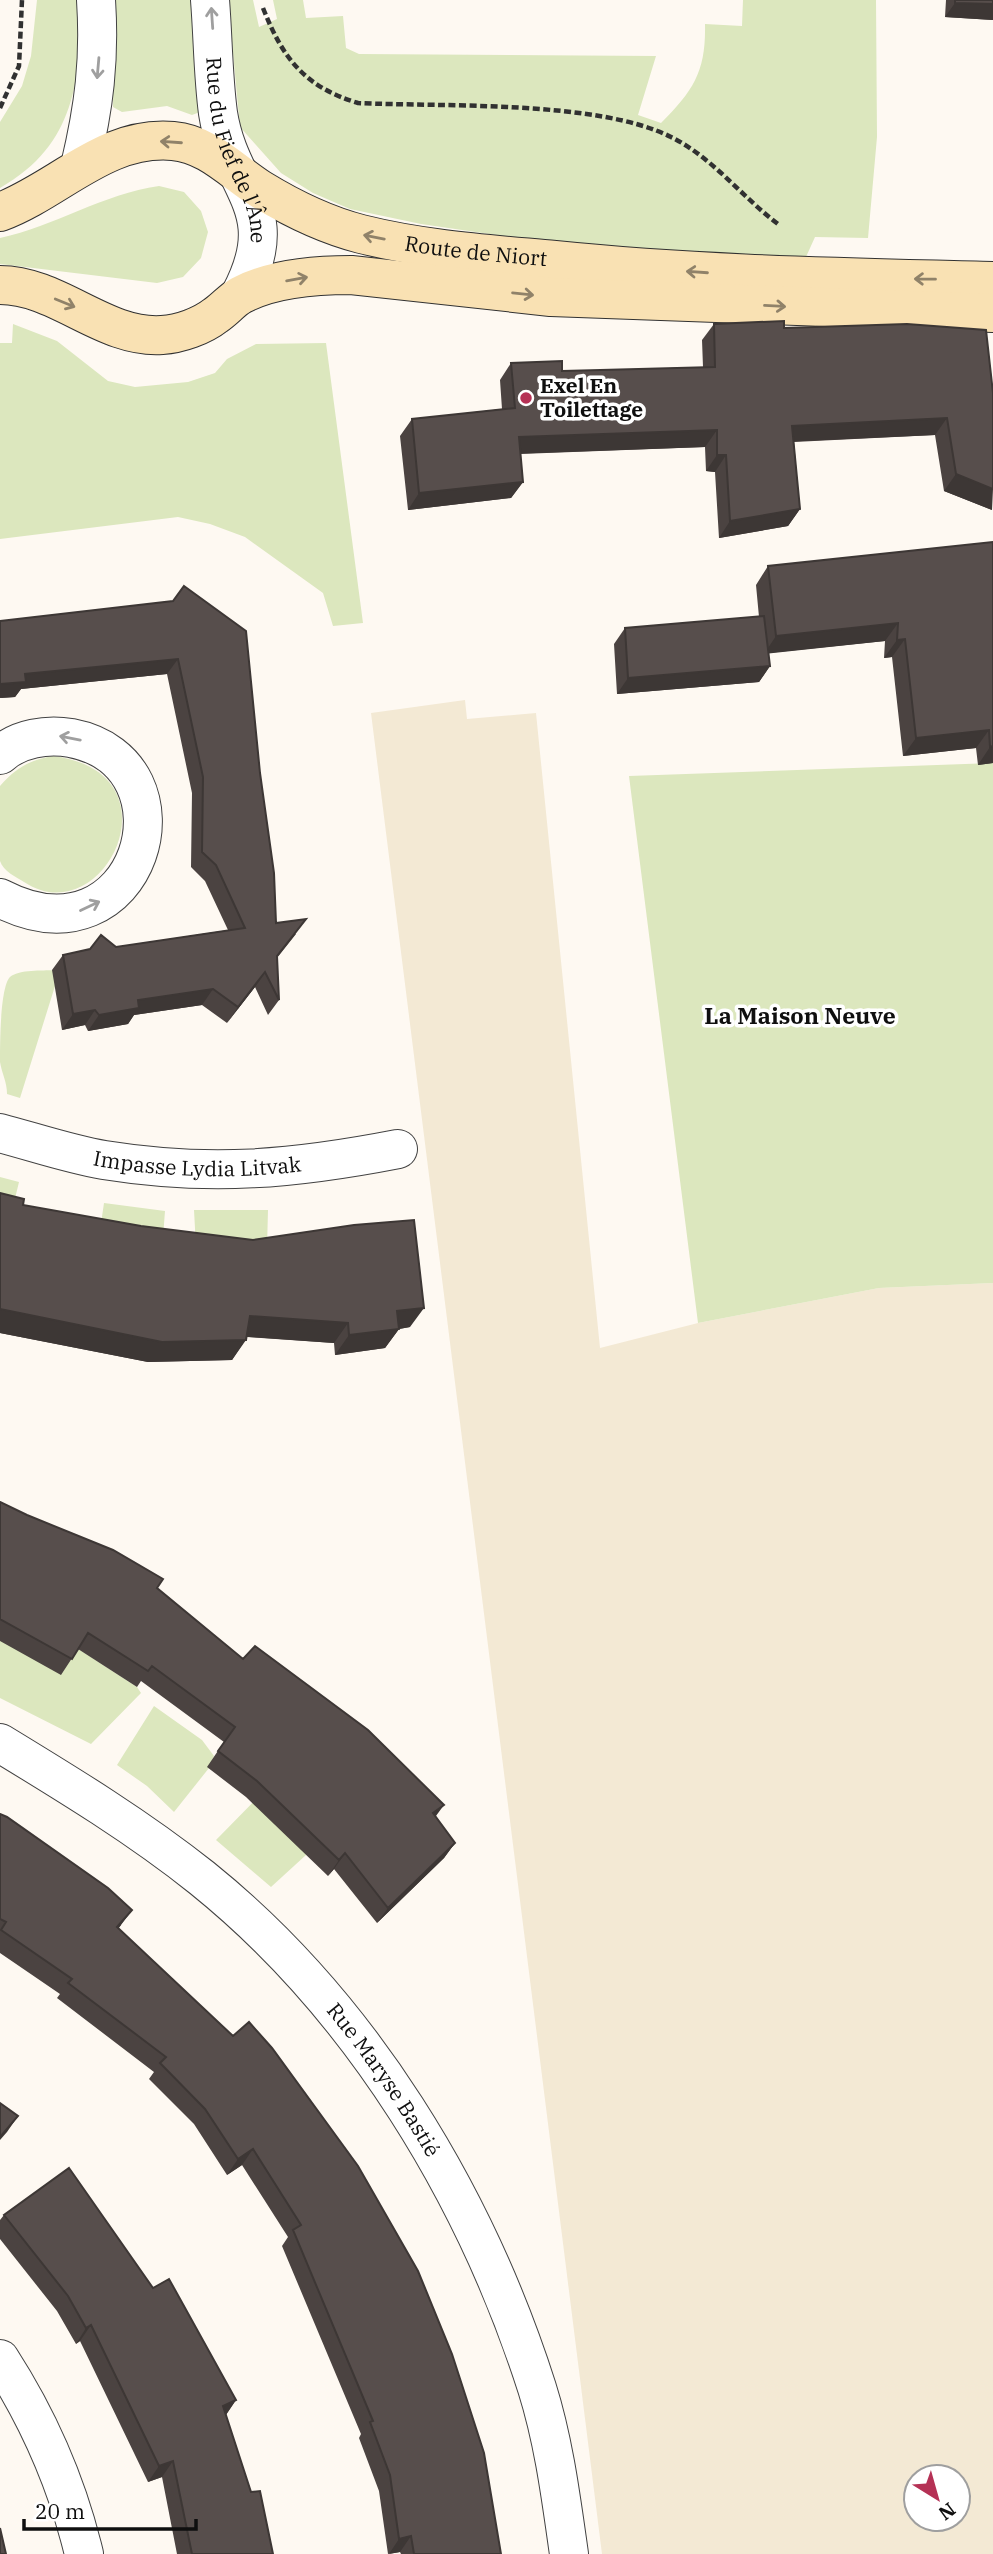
<svg xmlns="http://www.w3.org/2000/svg" width="993" height="2554" viewBox="0 0 993 2554" font-family="'IBM Plex Serif',serif">
<style>
.farmland{fill:#f3e9d4;fill-rule:evenodd}
.green{fill:#dce7be}
.lines{fill:none;stroke-linecap:round;stroke-linejoin:round}
.street-casing{stroke:#424242;stroke-width:40}
.secondary-casing{stroke:#313131;stroke-width:40}
.path{stroke:#313131;stroke-width:4.5;stroke-dasharray:7 3.5;stroke-linecap:butt}
.street{stroke:#fff;stroke-width:38}
.secondary{stroke:#f9e1b3;stroke-width:38}
.wall{fill:#4b4341}
.shaded-wall{fill:#3d3735}
.building{fill:#574e4c;stroke:#3d3735;stroke-width:2}
.oneway{stroke:#9f9f9f}
.oneway2{stroke:#908269}
.poi-dot{fill:#b53155;stroke:#fff;stroke-width:2.5}
.labels{text-anchor:middle;stroke-width:7;stroke-linejoin:round;paint-order:stroke}
.street-label{font-size:21px;fill:#0f0f0f;stroke:#fff}
.poi-label{font-size:21px;font-weight:bold;fill:#0f0f0f;stroke:#fff;text-anchor:start}
.neighbourhood-label{font-size:23px;font-weight:bold;fill:#0f0f0f;stroke:#fff}
</style>
<rect width="100%" height="100%" fill="#fef9f2"/>
<!-- farmland -->
<path class="farmland" d="M465,700L467,719L536,713L600,1348L698,1323L879,1288L993,1283V2554H602L371,713ZM916,2477H958V2519H916Z"/>
<!-- green -->
<path class="green" d="M37,0H83C79,80 77,144 0,188V122L22,86L31,56Z
M114,0H192L200,112L192,115L167,106L122,112L113,107Z
M228,0H253L259,27L277,19L273,0H303L306,18L343,16L346,48L359,54L656,56L638,115L661,123C694,90 706,71 705,24L742,26L743,0H876L877,137L868,238L815,237L806,257L691,253L524,239L421,224L350,209L313,193L281,173L240,127Z
M159,186L184,192L201,211L208,232L201,258L183,277L157,283L0,264V238C55,226 103,194 159,186Z
M13,324L57,341L108,381L135,387L188,382L215,373L227,359L256,344L326,343L363,623L333,626L323,593L245,537L210,524L178,517L0,539V343H12Z
M53,756C183,772 104,935 24,882C16,877 3,871 0,861C0,848 0,802 0,786C16,768 29,760 53,756Z
M993,763V1283L879,1288L698,1323L629,776Z
M54,970L55,986L20,1098L7,1094C7,1082 2,1074 0,1062C0,1045 0,987 10,977C20,969 42,971 54,970Z
M0,1177L19,1182L10,1219L0,1216Z
M104,1203L165,1211L162,1250L99,1237Z
M194,1210H268L267,1248L196,1247Z
M0,1640L77,1648L137,1687L141,1693L91,1744L0,1698Z
M154,1706L202,1740L214,1756L209,1768L174,1812L147,1786L117,1765Z
M270,1785L306,1855L271,1887L216,1840Z"/>
<g class="lines">
<defs>
<g id="street">
<path id="s1" d="M210,0C213,37 213,76 218,113C230,191 286,208 240,295"/>
<path d="M80,166C94,107 100,60 96,0"/>
<path d="M0,755C19,738 47,734 71,738C201,763 141,971 0,898"/>
<path id="s2" d="M0,1133C34,1142 69,1154 104,1160C210,1177 295,1169 398,1149"/>
<path id="s3" d="M0,1743C69,1785 138,1827 202,1878C361,2006 475,2194 537,2388C554,2442 561,2498 569,2554"/>
<path d="M0,2359C40,2421 67,2483 84,2554"/>
</g>
<g id="secondary">
<path id="s4" d="M0,212C59,190 105,135 173,141C208,144 232,171 260,189C291,208 326,225 361,234C425,250 490,254 555,260C701,275 846,277 993,281"/>
<path d="M0,285C58,285 104,339 162,335C180,334 202,326 216,315C225,309 232,300 241,295C273,278 315,275 351,275L551,297L993,313"/>
</g>
</defs>
<!-- street casing -->
<use href="#street" class="street-casing"/>
<!-- secondary casing -->
<use href="#secondary" class="secondary-casing"/>
<!-- path -->
<path class="path" d="M263,8C283,59 305,87 358,103C443,107 598,100 671,137C712,157 742,197 778,224
M0,108L19,66L22,0"/>
<!-- street -->
<use href="#street" class="street"/>
<!-- secondary -->
<use href="#secondary" class="secondary"/>
</g>
<!-- wall -->
<path class="wall" d="M946,0H993V20L945,17Z
M714,324L784,328L907,324L992,510L944,491L935,435L794,442L800,509L788,526L719,538L715,472L706,471L705,447L520,454L523,482L511,498L408,510L400,436L412,419L502,409L500,380L511,363L562,371L703,367L702,340Z
M993,542V763L978,765L976,748L903,756L892,657L884,658L885,641L768,653L770,666L759,682L617,694L614,644L625,628L759,617L756,585L768,566Z
M173,601L260,773L276,923L296,934L277,958L279,1000L268,1015L255,987L227,1023L202,1005L134,1015L128,1024L88,1031L85,1025L62,1030L52,970L63,955L228,930L205,881L191,867L192,793L167,674L21,689L15,697L0,698Z
M0,1193L23,1205L410,1327L399,1329L385,1348L335,1355L334,1343L247,1337L232,1360L148,1362L0,1333Z
M0,1502L157,1588L436,1817L455,1843L444,1858L377,1923L334,1869L328,1876L246,1797L207,1767L224,1742L141,1681L137,1687L78,1649L61,1675L0,1641Z
M0,1814L121,1925L118,1929L233,2036L501,2554H401L400,2552L388,2554L379,2491L359,2438L361,2434L282,2246L288,2237L242,2165L227,2175L194,2124L149,2079L154,2072L57,1998L60,1994L0,1953Z
M4,2215L153,2288L236,2400L226,2415L251,2492L273,2554H177L162,2477L148,2482L80,2341L76,2344L57,2311L0,2239V2220Z"/>
<!-- shaded-wall -->
<path class="shaded-wall" d="M955,3L993,4V20L945,17Z
M947,418L935,435L781,442L792,426Z
M717,430L705,447L507,454L519,437Z
M717,455H726L715,472L706,471Z
M956,474L993,489L992,510L944,491Z
M523,482L511,498L408,510L419,493Z
M800,509L788,526L719,538L730,521Z
M898,623L885,641L764,654L776,636Z
M905,639L892,657L884,658L897,640Z
M178,659L167,674L21,689L15,697L0,698V684L25,674Z
M770,666L759,682L617,694L628,678Z
M989,730L976,748L903,756L916,738Z
M993,746V763L978,765L990,747Z
M265,972L255,987L227,1023L238,1007Z
M213,989L202,1005L134,1015L128,1024L88,1031L99,1015L138,1000Z
M95,1010L85,1025L62,1030L73,1014Z
M424,1308L410,1327L399,1329L385,1348L335,1355L349,1335L397,1311Z
M0,1309L246,1340L232,1360L148,1362L0,1333Z
M250,1316L348,1323L334,1343L236,1336Z
M444,1805L433,1820V1813Z
M455,1843L444,1858L377,1923L388,1908Z
M345,1853L334,1869L328,1876L339,1860Z
M132,1910L121,1925L106,1943L117,1927Z
M18,2116L7,2132L0,2140V2137Z
M253,2149L242,2165L227,2175L238,2159Z
M91,2325L80,2341L76,2344L86,2328Z
M236,2400L225,2416L223,2406Z
M173,2461L162,2477L148,2482L159,2466Z
M411,2536L400,2552L389,2554L399,2539Z"/>
<!-- building -->
<path class="building" d="M955,0H993V4L955,3Z
M784,321V328L907,324L986,330L993,393V489L956,474L947,418L792,426L800,509L730,521L726,455H717V430L519,437L523,482L419,493L412,419L515,408L511,363L562,361V371L715,367L714,324Z
M993,542V746L990,747L989,730L916,738L905,639L897,640L898,623L776,636L768,566Z
M184,586L246,631L260,773L274,873L276,923L306,919L277,956L279,1000L265,972L238,1007L213,989L138,1000L139,1008L99,1015L95,1010L73,1014L63,955L90,949L101,935L116,947L245,928L216,865L202,852L203,777L178,659L25,674L26,682L0,684V621L173,601Z
M764,616L770,666L628,678L625,628Z
M0,1193L24,1199L23,1205L141,1226L253,1240L354,1225L414,1220L424,1308L397,1311L399,1329L349,1335L348,1323L250,1316L246,1340L162,1342L0,1309Z
M0,1502L27,1515L113,1550L163,1579L157,1588L243,1659L255,1646L368,1730L444,1805L433,1813L455,1843L388,1908L345,1853L339,1860L257,1781L218,1751L235,1727L152,1666L148,1671L88,1633L72,1659L0,1619Z
M0,1814L7,1817L108,1888L132,1910L117,1927L233,2036L249,2022L272,2048L358,2166L418,2271L452,2354L484,2453L501,2554H414L411,2536L399,2539L390,2475L370,2422L373,2421L293,2230L301,2225L253,2149L238,2159L205,2109L160,2063L166,2057L68,1983L72,1979L1,1930L6,1922L0,1919Z
M0,2103L18,2116L0,2137Z
M69,2168L153,2288L169,2279L236,2400L223,2406L251,2492L260,2491L273,2554H192L173,2461L159,2466L91,2325L86,2328L68,2296L4,2215Z
M0,2528L6,2554H0Z"/>
<!-- one-way arrows -->
<defs><path id="oneway-shaft" d="M-6 0H5M1.5-3L5.5 0L1.5 3" fill="none" stroke-width="1.6" stroke-linecap="round" stroke-linejoin="round" transform="scale(1.75)"/></defs>
<g class="oneway">
<use href="#oneway-shaft" transform="translate(212 18) rotate(-94)"/>
<use href="#oneway-shaft" transform="translate(98 68) rotate(95)"/>
<use href="#oneway-shaft" transform="translate(70 738) rotate(-169)"/>
<use href="#oneway-shaft" transform="translate(90 906) rotate(-25)"/>
</g>
<g class="oneway2">
<use href="#oneway-shaft" transform="translate(171 142) rotate(-176)"/>
<use href="#oneway-shaft" transform="translate(374 237) rotate(-169)"/>
<use href="#oneway-shaft" transform="translate(697 272) rotate(-176)"/>
<use href="#oneway-shaft" transform="translate(297 279) rotate(-10)"/>
<use href="#oneway-shaft" transform="translate(925 279) rotate(-179)"/>
<use href="#oneway-shaft" transform="translate(523 294) rotate(6)"/>
<use href="#oneway-shaft" transform="translate(65 303) rotate(22)"/>
<use href="#oneway-shaft" transform="translate(775 306) rotate(3)"/>
</g>
<!-- markers -->
<circle class="poi-dot" cx="526" cy="398" r="7"/>
<g class="labels">
<!-- street labels -->
<g class="street-label">
<text dy="7" stroke="none"><textPath href="#s1" startOffset="154">Rue du Fief de l'Âne</textPath></text>
<text dy="7" stroke="none"><textPath href="#s4" startOffset="518">Route de Niort</textPath></text>
<text dy="7" stroke="none"><textPath href="#s2" startOffset="201">Impasse Lydia Litvak</textPath></text>
<text dy="7" stroke="none"><textPath href="#s3" startOffset="516">Rue Maryse Bastié</textPath></text>
</g>
<!-- poi labels -->
<g class="poi-label">
<text x="540" y="393">Exel En<tspan x="540" dy="24">Toilettage</tspan></text>
</g>
<!-- neighbourhood labels -->
<g class="neighbourhood-label">
<text x="800" y="1024">La Maison Neuve</text>
</g>
</g>
<!-- north arrow -->
<g transform="translate(937 2498) rotate(143)"><circle r="33" fill="#ffffff" stroke="#9f9f9f" stroke-width="2"/>
<path d="M0-5L12 26L0 18L-12 26Z" fill="#b53155"/>
<text y="-10" font-size="19" font-weight="bold" text-anchor="middle" fill="#0f0f0f">N</text>
</g>
<!-- scale -->
<path d="M24 2519v10h172v-10" fill="none" stroke="#0f0f0f" stroke-width="3.5"/>
<text x="35" y="2519" font-size="21" fill="#0f0f0f" stroke="#ffffff" stroke-width="5" paint-order="stroke">20 m</text>
</svg>
